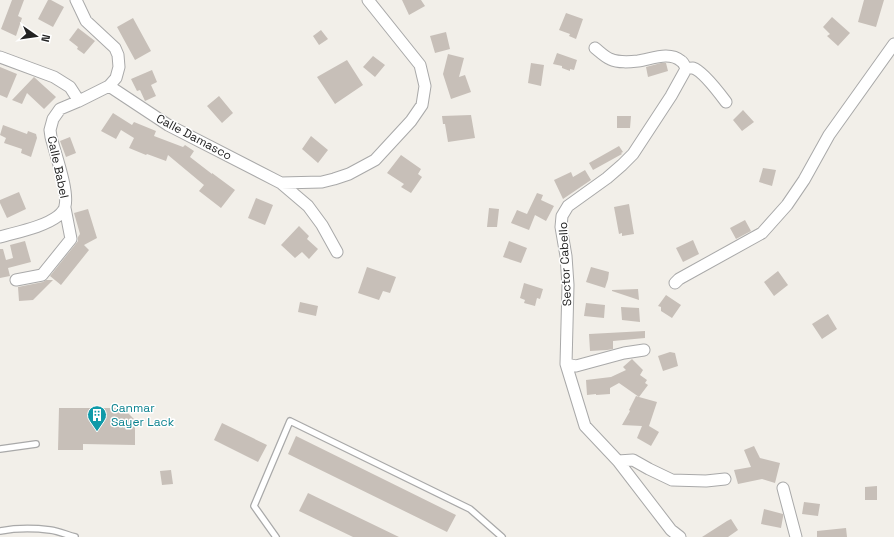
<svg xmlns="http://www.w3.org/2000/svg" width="894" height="537" viewBox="0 0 894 537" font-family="'Space Grotesk',sans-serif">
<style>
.building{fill:#c7bfb8}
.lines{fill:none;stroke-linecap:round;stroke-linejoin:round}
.lane-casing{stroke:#a9a9a9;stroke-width:8}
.street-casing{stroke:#a9a9a9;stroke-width:13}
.lane{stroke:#fff;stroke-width:5.5}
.street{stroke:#fff;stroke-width:11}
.labels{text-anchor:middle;stroke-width:3;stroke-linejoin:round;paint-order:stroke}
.street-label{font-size:12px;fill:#222;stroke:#fff}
.culture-label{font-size:12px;fill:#0d838f;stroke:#fff;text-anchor:start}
</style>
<rect width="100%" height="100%" fill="#f2efe9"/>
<!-- building -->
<path class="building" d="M12,0H24L18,16L22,18L16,36L1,29Z
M48,0H51L64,7L53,27L38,19Z
M402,0H421L425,6L409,15Z
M864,0H884L876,27L858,22Z
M566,13L583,19L576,39L569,36L570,34L559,30Z
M832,17L850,33L838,46L827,36L830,34L823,27Z
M133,18L151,51L135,60L117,27Z
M78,28L95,41L84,54L77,49L78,47L69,40Z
M321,30L328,39L319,45L313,36Z
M446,32L450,49L435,53L430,36Z
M557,53L577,60L574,70L570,69V71L562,68V66L553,64Z
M448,54L464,58L459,77L465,75L471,92L451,99L443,74Z
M373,56L385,65L375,77L363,67Z
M347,60L363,85L335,104L317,77Z
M531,63L544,65L541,86L528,83Z
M661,63H666L668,71L648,77L646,67Z
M0,67L17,74L7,98L0,95Z
M152,70L157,82L151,85L156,96L145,101L140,90L137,91L131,79Z
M34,77L56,97L44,109L27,93L22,104L12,100Z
M219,96L233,113L222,123L207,106Z
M743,110L754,122L742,131L733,120Z
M113,113L132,125L134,122L156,131L154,136L183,147L185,145L194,151L190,157L212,174V173L235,190L221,208L199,191L204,185L168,155L166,161L147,154L146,155L129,148L134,138L121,130L116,139L101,131Z
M471,115L475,138L448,142L445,124H443L442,116Z
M617,116H631L630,128H617Z
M3,125L27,134L28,131L36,134L37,138L31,157L21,153L22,149L4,143L6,138L0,135Z
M311,136L328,150L318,163L302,149Z
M70,137L76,153L66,157L60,141Z
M619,146L623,152L621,153L622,154L593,170L589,163Z
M401,155L421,169L418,174L422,177L411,193L401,187L404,184L387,173Z
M763,168L776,170L772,186L759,182Z
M585,170L591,180L563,199L554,180L571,172L573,177Z
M19,192L26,209L7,218L0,203V200Z
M537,193L543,195L541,200L554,206L546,221L535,215L529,230L511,223L517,210L527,214Z
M256,198L273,205L265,225L248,218Z
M629,204L634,234L622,236V233L619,234L614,207Z
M489,208L499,209L497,227H487Z
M88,209L97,238L84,245L89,250L61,285L50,276L78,241V237L80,234L74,213Z
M745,220L751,231L736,239L730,228Z
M299,226L309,236L307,239L318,249L309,259L302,252L295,258L281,245Z
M693,240L699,254L683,262L676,248Z
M25,241L31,262L8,268L10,276L0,278V249H3L6,260L13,258L10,245Z
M509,241L527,248L521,263L503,257Z
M367,267L396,277L390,293L383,291L379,300L358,293Z
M591,267L609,272L608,279L605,288L586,282Z
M778,271L788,285L774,296L764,282Z
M46,280H53L33,300L19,301L18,287L43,282Z
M524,283L543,289L540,299L537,298L535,306L524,303L525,300L520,298Z
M638,289L639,300L612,291V290Z
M666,295L681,305L672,318L661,311V307L658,306Z
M300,302L318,306L316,316L298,312Z
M586,303L605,305L604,318L584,316Z
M621,307L639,308L640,322L622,320Z
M828,314L837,329L822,339L812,324Z
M645,331V338L613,341V349L607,350L590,351L589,334Z
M670,352L675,353L678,366L663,371L658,356Z
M632,359L643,370L640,375L647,380L645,383L648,385L639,397L657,402L649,426L659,432L651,446L637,438L642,426L622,425L630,411L629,410L636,396L639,397L619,383L610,388V394L596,395V394L587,395L586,380L611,377L626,370L623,367Z
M59,408H123L135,420V445L83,444V450H58Z
M222,423L267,445L258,462L214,440Z
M296,436L456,515L447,532L288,454Z
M754,446L760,458L780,463L775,483L762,479L738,484L734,470L751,467L744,450Z
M171,470L173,484L162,485L160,471Z
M877,486V500H865V487Z
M308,493L399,537H353L299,511Z
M804,502L820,504L818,516L802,514Z
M764,509L783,514V517L781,528L761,524Z
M731,519L738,530L728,537H702L727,521Z
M846,528L847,537H817V531Z"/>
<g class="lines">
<defs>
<path id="lane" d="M0,449L36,444
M0,531C16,528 34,528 50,530C59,531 67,535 75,537
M276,537L254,506L290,421L470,509L502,537"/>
<path id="street" d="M595,48C600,52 605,57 610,59C619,63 629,62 638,61C652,59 669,51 681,61C683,62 685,66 686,69
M0,57L54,77L70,87L79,101
M109,86L168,125L281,183L322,182L334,179L349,174L375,160L411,121L422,105L425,86L420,65L368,0
M281,183L308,206L322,225L337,252
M0,237C17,232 44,227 58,216C61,214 65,209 65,206C69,191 55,153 51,137L50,130L53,119L60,109L79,101L109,86L116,78L119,67L118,55L115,48L86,21L76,0
M16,280L42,275L71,239L65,208
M675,283L679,279L762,233L787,205L804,180L829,135L894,44
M566,364L576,366L624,353L644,350
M618,461L633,460L649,469L672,480L706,481L725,479
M783,488L796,537
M680,537L671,530L618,461L585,426L566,364L568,285L566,256L561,227L562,216L568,206L607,178L622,165L633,154L671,96L686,69C687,68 692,68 693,68C703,71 720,94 726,102"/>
</defs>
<!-- lane casing -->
<use href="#lane" class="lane-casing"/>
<!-- street casing -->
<use href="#street" class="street-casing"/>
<!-- lane -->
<use href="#lane" class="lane"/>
<!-- street -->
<use href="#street" class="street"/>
</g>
<!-- icons -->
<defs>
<symbol id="building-pin" viewBox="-11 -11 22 30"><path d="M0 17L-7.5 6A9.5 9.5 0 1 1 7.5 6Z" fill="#0f9aa8" stroke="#fff"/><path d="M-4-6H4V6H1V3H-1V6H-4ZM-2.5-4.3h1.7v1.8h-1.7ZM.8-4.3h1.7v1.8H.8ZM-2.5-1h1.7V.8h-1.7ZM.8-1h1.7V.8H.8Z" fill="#fff"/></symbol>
</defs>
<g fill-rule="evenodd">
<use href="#building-pin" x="86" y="404" width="22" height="30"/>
</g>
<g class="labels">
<!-- street labels -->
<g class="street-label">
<text transform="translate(194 137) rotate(28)" y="4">Calle Damasco</text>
<text transform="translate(58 167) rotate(78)" y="4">Calle Babel</text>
<text transform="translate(565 264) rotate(-93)" y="4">Sector Cabello</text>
</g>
<!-- culture labels -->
<g class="culture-label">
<text x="111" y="412">Canmar<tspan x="111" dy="14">Sayer Lack</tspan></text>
</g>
</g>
<!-- north arrow -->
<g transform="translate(36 36) rotate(103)" stroke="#ffffff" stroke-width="3" paint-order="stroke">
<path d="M0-3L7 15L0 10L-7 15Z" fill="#222222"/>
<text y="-6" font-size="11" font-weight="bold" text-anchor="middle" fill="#222222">N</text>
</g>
</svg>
